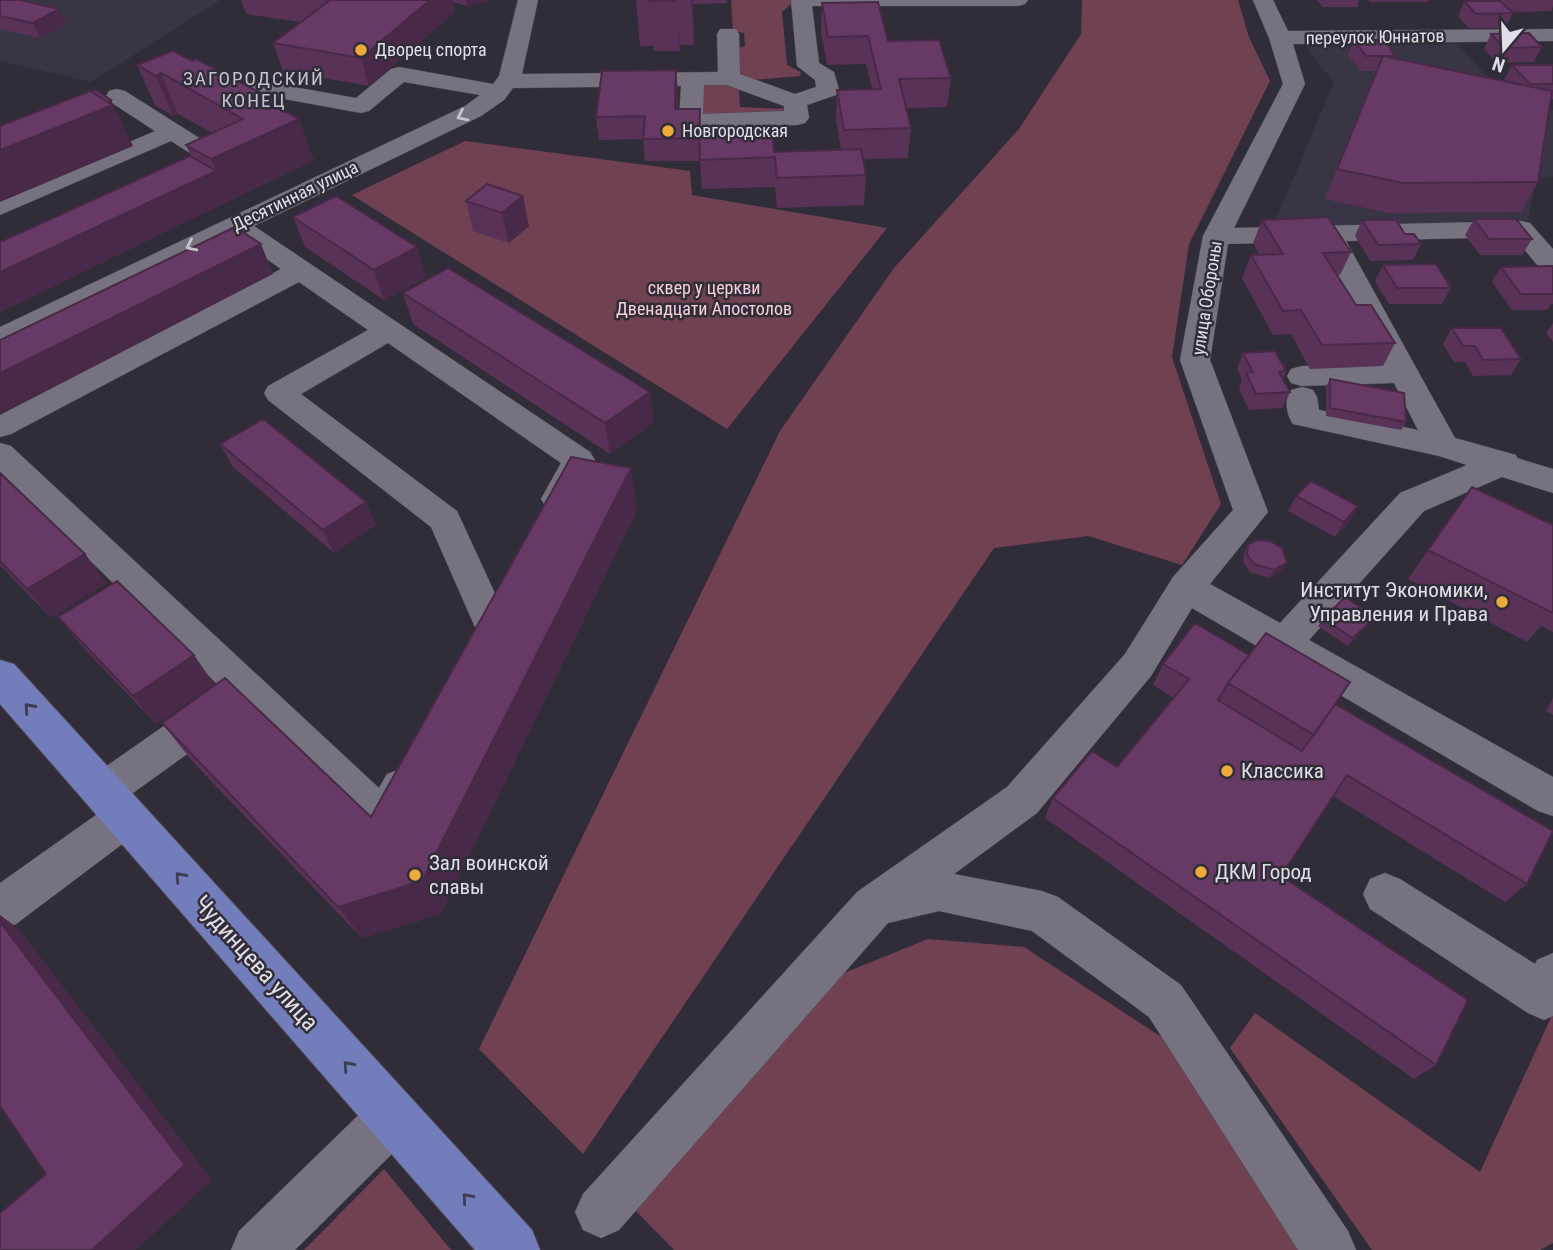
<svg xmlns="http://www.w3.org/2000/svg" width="1553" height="1250" viewBox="0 0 1553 1250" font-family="'Roboto Condensed',sans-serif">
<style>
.built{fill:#3a3545}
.green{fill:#704053}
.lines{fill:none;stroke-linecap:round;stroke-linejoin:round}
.minor-casing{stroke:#4d4a52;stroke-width:1}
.major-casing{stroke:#4d4a52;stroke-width:2}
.minor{fill:#76727f;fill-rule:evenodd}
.major{fill:#747dbc;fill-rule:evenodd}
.wall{fill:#593258}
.shaded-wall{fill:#482947}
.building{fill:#673a66;stroke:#482947;stroke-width:2}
.oneway{stroke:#c6c3cc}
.oneway2{stroke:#3e3d52}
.poi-dot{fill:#ebaa39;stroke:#312d38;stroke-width:2.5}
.labels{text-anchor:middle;stroke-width:5;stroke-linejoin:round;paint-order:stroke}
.far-street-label{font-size:18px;fill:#e1dee5;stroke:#312d38}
.far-poi-label{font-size:18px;fill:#e1dee5;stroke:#312d38;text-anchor:start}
.far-park-label{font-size:18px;fill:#f6cedc;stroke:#312d38}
.far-neighbourhood-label{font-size:19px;letter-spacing:2px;fill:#c6c2cf;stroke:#312d38}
.poi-label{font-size:21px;fill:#e1dee5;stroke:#312d38;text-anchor:start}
.near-street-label{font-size:24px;fill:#e1dee5;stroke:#312d38}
</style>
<rect width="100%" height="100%" fill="#312d38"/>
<!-- built -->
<path class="built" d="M0,0H220L91,82L0,61Z
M1457,44L1520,111L1553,110V177L1536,178L1528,220L1273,227L1334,82L1306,47Z"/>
<!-- green -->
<path class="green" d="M731,0H792V3L782,12L787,65L801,72L800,76L752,80L733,71L732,50L745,46L744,33L733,31Z
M1082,0H1238L1249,37L1270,81L1189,244L1172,357L1221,504L1182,565L1088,536L994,548L583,1154L479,1049L780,431L894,268L1019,129L1081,34Z
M728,83L739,89L740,107L787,109L788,112L703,115L700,112L701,85Z
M465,141L690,171L692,195L887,228L727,429L352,195Z
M928,939L1024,947L1169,1042L1310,1250H674L632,1207L839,975Z
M1255,1013L1480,1172L1553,1013V1243L1540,1250H1372L1230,1048Z
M384,1169L451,1250H304Z"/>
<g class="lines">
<defs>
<path id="minor" d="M518,0H538L522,74L718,72L717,34L720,29H736L739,34L740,74L795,94L816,87L815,80L797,66L791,0H1028L1025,4L1018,6H812L819,63L834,72L839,90L836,95L807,105L809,118L805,123L797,125L691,128L683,126L679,121L681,86L513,88L504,100L481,116L254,226L590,452L595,460L570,507L558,511L546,507L541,499L561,463L388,343L301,394L457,511L509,624L504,634L491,638L478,634L431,527L268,400L264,393L268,386L368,330L299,282L11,434L0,437V413L281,269L234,236L0,347V327L465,106L480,95L404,82L369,111L361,113L246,92L243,87L246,82L254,80L356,98L391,69L399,67L493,84L499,76ZM704,85H727L784,106V111L703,114Z
M1253,0H1273L1288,31L1553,29V41L1293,44L1305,84L1234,228L1521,221L1530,223L1553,249V274L1543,272L1514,237L1346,241L1455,438L1516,455L1517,458L1553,469V493L1502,477L1424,511L1309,640L1553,777V816L1538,811L1192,608L1151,676L1037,813L954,874L1042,891L1058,897L1181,985L1348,1231L1356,1250H1298L1149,1017L1032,931L939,911L888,923L619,1230L601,1238L583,1230L575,1212L583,1194L857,892L1007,787L1125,654L1173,577L1233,510L1180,360L1203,236L1283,84L1269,38ZM1319,242L1384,364L1302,366L1291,369L1287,376L1291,383L1302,386L1394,383L1418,430L1319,410L1317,397L1313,390L1302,387L1291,390C1284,400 1286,414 1293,424L1439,456L1467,465L1400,493L1280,623L1210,584L1268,512L1210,360L1228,244Z
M117,89L125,91L231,158L234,163C227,173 216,175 204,172L201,167L204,162L171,141L0,215V198L155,131L109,101L106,96L109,91Z
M0,443L11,446L379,788L387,774L401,769L415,774L421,787L399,832L384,838L369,832L0,473Z
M215,696L229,700L235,712L229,724L126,798L141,804L147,817L141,830L16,924L0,930V883L103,810L88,805L82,792L88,779L201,700Z
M1385,873L1400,879L1535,964L1537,960L1553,953V1016L1544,1020L1528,1013L1370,909L1363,894L1370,879Z
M393,1092L411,1099L418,1117L411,1135L295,1250H231L239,1231L375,1099Z"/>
<path id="major" d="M0,660L14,664L532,1230L540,1250H475L0,704Z"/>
</defs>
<!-- minor casing -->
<use href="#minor" class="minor-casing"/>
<!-- major casing -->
<use href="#major" class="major-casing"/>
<!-- minor -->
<use href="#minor" class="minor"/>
<!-- major -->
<use href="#major" class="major"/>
</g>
<!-- wall -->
<path class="wall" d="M0,0L67,23L40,38L0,29Z
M241,0H490L467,6L453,2L455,12L369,86L283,71L273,43L300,22L246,14Z
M636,0H727V3L693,4L694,45H680V51H654L653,46H640Z
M1317,0H1359L1357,7H1323Z
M1368,0H1429L1428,2H1370Z
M1462,0H1553V6L1551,11L1511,12L1513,13L1505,28H1469L1458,16L1464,2Z
M822,3L951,78L947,107L906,108L911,128L908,158L863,159L866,175L864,205L777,208L775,187L702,189L700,161H645L643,139L599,140L596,117L678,92V109H700L701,131L774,152L841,150L836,119L837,90L872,89L866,64L827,65L821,31Z
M1491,34L1542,47L1534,62L1497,63L1484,49Z
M1354,40L1395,56L1394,58L1504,81V80L1512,65H1553V99H1551L1538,182L1521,212L1389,213L1325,199L1376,71H1360L1348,55Z
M137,65L284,110L314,160L0,312L191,156L186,145L212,133L178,114L173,116L155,105Z
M487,184L529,226L509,243L473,231L466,201Z
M293,217L426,277L384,300L305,247Z
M1474,219L1532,239L1522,255H1480L1465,235Z
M1262,220L1351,252L1340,275H1337L1356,305L1395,343L1383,366L1310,369L1291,334L1273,335L1242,278L1251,255H1260L1253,243Z
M1362,220L1405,234L1421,244L1413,260L1370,261L1355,236Z
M1383,265L1451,288L1442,304H1389L1375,281Z
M1553,266V304H1551L1547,310H1512L1492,282L1501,267Z
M403,293L654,422L610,454L413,324Z
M1553,323V342L1546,333Z
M1452,328L1521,359L1511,375L1473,376L1465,362H1454L1443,344Z
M1243,353L1286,371L1283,379L1290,392L1282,408L1249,410L1239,389L1242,380L1237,369Z
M1330,379L1406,422L1401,430L1326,416V387Z
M220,444L366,502L376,525L334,553L233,467Z
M0,473L85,554L106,583L51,618L0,565Z
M1472,487L1553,525V632L1541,626L1527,642L1408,579Z
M1296,496L1349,522L1335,537L1288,511Z
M637,510L441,914L362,938L192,761L162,723L371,817Z
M1248,545L1287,562L1283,570L1270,578L1250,572L1243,562L1244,553Z
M58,617L214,684L156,724L82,646Z
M1375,617L1370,624L1348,646L1318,626L1323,619Z
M1163,664L1335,704L1527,884L1505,902L1333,796L1281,876L1436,1065L1414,1079L1045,818L1053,798L1117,767L1173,698L1153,685Z
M1553,698V715L1546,711Z"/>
<!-- shaded-wall -->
<path class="shaded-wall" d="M430,0H453L455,12L369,86L361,58Z
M466,0H490L467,6Z
M676,0L680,45V51Z
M691,0H693L694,45Z
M59,9L67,23L40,38L33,23Z
M676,70L678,92L677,131L675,109Z
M161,73L178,114L173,116L156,76Z
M111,100L133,146L0,202V150Z
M282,104L289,124L299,119L314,160L0,312V272L216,171L211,159L277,107Z
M523,196L529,226L509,243L502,213Z
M261,244L273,274L0,415V373Z
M417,247L426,277L384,300L374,270Z
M650,392L654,422L610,454L605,423Z
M631,468L637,510L441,914L362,938L338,907Z
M366,502L376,525L334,553L323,530Z
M1358,506L1349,522L1335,537L1344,522Z
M85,554L106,583L51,618L27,589Z
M1287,562L1283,570L1270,578L1274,570Z
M1375,617L1370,624L1348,646L1353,638Z
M194,655L214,684L156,724L133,696Z
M0,915L19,929L212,1180L136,1250H92L0,922Z"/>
<!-- building -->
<path class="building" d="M0,0H20L59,9L33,23L0,16Z
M325,0H430L361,58L273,43L329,1Z
M650,0H676L649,1Z
M1464,1H1500L1513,13L1476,14Z
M878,2L888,41L939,40L951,78L899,79L911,128L844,130L837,90L881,89L868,36L828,37L822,3Z
M1529,33L1542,47L1504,48L1491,34Z
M1354,40H1385L1395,56H1366Z
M173,51L192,61L196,59L282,104L277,107L299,119L211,159L186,145L243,119L161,73L156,76L137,65Z
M1383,56L1552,91L1538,182L1403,183L1337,169Z
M1512,65H1553V84H1530Z
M676,70L675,109H700L699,138L643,139L645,116L596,117L602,71Z
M96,90L111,100L108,102L91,91Z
M90,91L113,105L0,150V126Z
M772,129L774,152L861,149L866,175L777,178L775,157L700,160L699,131Z
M190,156L216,171L0,272V242Z
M487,184L523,196L502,213L466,201Z
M336,196L417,247L374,270L293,217Z
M1328,217L1351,252L1323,253L1356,305H1371L1395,343L1322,345L1301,310L1283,311L1251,255L1283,254L1262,220Z
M1474,219H1516L1532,239H1489Z
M1362,220H1396L1405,234H1414L1421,244L1378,245Z
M235,227L261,244L0,373V340Z
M1436,264L1451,288H1397L1383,265Z
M1553,266V294H1521L1501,267Z
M448,268L650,392L605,423L403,293Z
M1452,328H1501L1521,359L1483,360L1475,346H1463Z
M1275,351L1286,371L1279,372L1290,392L1256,394L1246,373L1253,372L1243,353Z
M1330,379L1404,393L1406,422L1330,408Z
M263,419L366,502L323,530L220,444Z
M571,457L631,468L422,881L338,907L162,723L225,678L371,817Z
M0,473L85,554L27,589L0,561Z
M1311,481L1358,506L1344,522L1296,496Z
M1472,487L1553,525V613L1428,550Z
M1257,540L1270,541L1282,548L1287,562L1274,570L1254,564L1247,555L1248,545Z
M117,581L194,655L133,696L58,617Z
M1345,597L1375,617L1353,638L1323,619Z
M1195,623L1249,655L1228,683L1218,700L1302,751L1335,704L1553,831L1527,884L1347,775L1281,876L1468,1000L1436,1065L1053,798L1092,751L1117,767L1189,679L1163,664Z
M1266,633L1350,682L1314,735L1228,683Z
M0,922L185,1165L92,1250H0V1213L46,1174L0,1106Z"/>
<!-- one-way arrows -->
<defs><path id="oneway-chevron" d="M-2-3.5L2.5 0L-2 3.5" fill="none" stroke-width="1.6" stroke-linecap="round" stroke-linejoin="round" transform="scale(1.75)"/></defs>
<g class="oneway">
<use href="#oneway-chevron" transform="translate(462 116) rotate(154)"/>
<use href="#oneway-chevron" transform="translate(191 246) rotate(154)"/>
</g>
<g class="oneway2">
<use href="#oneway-chevron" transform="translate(29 708) rotate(-132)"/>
<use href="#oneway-chevron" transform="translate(180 877) rotate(-132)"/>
<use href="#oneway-chevron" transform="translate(348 1066) rotate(-132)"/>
<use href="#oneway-chevron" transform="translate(467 1198) rotate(-131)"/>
</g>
<!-- markers -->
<g class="poi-dot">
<circle cx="361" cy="50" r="7"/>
<circle cx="668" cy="131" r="7"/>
<circle cx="1502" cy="602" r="7"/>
<circle cx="1227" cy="771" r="7"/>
<circle cx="1201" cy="872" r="7"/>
<circle cx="415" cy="875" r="7"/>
</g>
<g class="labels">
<!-- far-street labels -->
<g class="far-street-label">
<text transform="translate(1375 37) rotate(-1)" y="6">переулок Юннатов</text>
<text transform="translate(295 196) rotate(-26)" y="6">Десятинная улица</text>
<text transform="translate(1207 298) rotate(-81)" y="6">улица Обороны</text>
</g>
<!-- far-poi labels -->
<g class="far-poi-label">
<text x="375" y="56">Дворец спорта</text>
<text x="682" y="137">Новгородская</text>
</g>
<!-- far-park labels -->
<g class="far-park-label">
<text x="704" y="294">сквер у церкви<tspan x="704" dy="21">Двенадцати Апостолов</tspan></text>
</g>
<!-- far-neighbourhood labels -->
<g class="far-neighbourhood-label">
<text x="254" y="85">ЗАГОРОДСКИЙ<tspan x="254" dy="22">КОНЕЦ</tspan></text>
</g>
<!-- poi labels -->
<g class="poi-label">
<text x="1488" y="597" text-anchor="end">Институт Экономики,<tspan x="1488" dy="24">Управления и Права</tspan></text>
<text x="1241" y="778">Классика</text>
<text x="429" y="870">Зал воинской<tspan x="429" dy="24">славы</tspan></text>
<text x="1215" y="879">ДКМ Город</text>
</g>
<!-- near-street labels -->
<g class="near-street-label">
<text transform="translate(256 963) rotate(48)" y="8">Чудинцева улица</text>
</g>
</g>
<!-- north arrow -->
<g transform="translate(1504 49) rotate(199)" stroke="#312d38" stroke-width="5" paint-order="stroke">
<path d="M0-5L12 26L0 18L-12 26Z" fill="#e1dee5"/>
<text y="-10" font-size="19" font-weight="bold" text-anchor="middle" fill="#e1dee5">N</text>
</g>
</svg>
